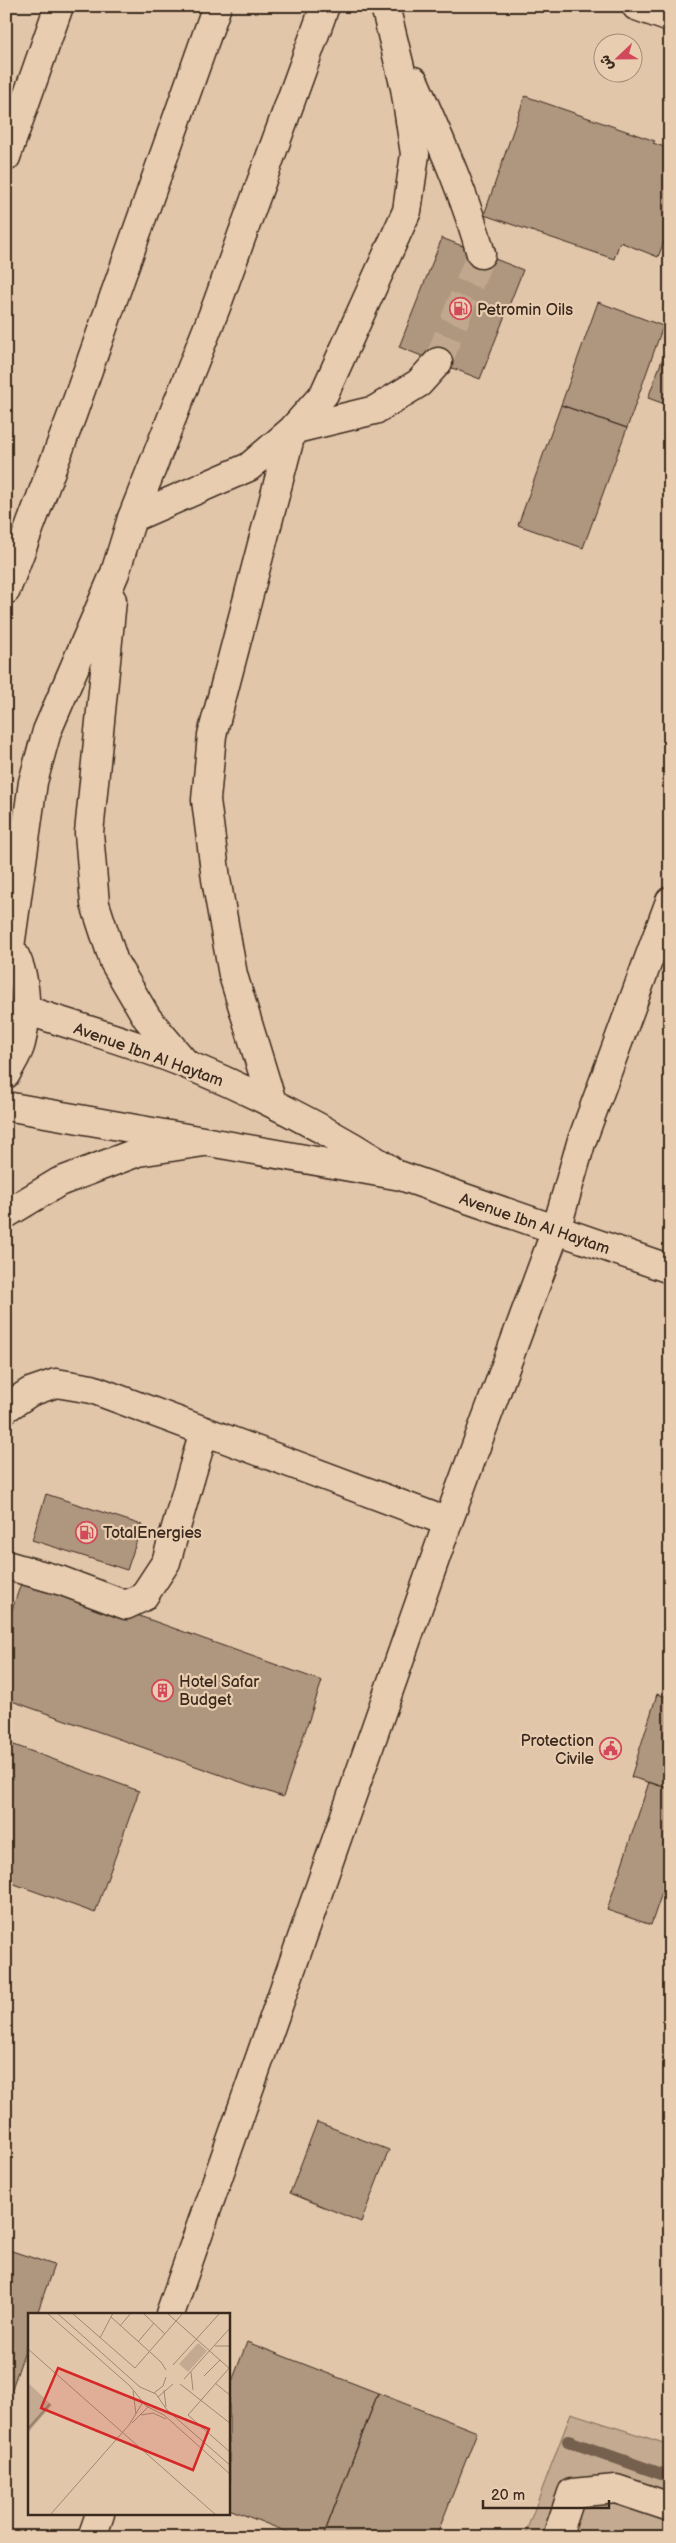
<svg xmlns="http://www.w3.org/2000/svg" width="676" height="2543" viewBox="0 0 676 2543" font-family="'Balsamiq Sans','Playpen Sans Arabic',sans-serif">
<style>
.green{fill:#c3aa90;stroke:#7f6a57}
.lines{fill:none;stroke-linecap:round;stroke-linejoin:round}
.stream{stroke:#745f4d;stroke-width:12}
.building{fill:#ae967f;stroke:#3b2a1e}
.minor-tunnel{stroke:#c1a78e;stroke-width:28;stroke-dasharray:28 14;stroke-linecap:butt}
.minor-casing{stroke:#3b2a1e;stroke-width:31}
.highway-casing{stroke:#3b2a1e;stroke-width:31}
.minor{stroke:#e9cdb0;stroke-width:28}
.highway{stroke:#e9cdb0;stroke-width:28}
.labels{text-anchor:middle;stroke-width:4.5;stroke-linejoin:round;paint-order:stroke}
.poi-label{font-size:16px;fill:#3b2a1e;stroke:#e9cdb0;text-anchor:start}
.street-label{font-size:16px;fill:#3b2a1e;stroke:#e9cdb0}
.inset-river{fill:none;stroke:#9a826d;stroke-width:2.5}
.inset-road{fill:none;stroke:#9f8872;stroke-width:1}
.view{fill:#d62828;fill-opacity:0.15;stroke:#d62828;stroke-width:2.5}
.inset-edge{fill:none;stroke:#3b2a1e;stroke-width:2.5}
</style>
<rect width="100%" height="100%" fill="#e2c6aa"/>
<filter id="ink" filterUnits="userSpaceOnUse"><feTurbulence type="fractalNoise" baseFrequency=".02" numOctaves="2"/><feDisplacementMap in="SourceGraphic" scale="10" xChannelSelector="R" yChannelSelector="G"/><feConvolveMatrix kernelMatrix="1 2 1 2 8 2 1 2 1" color-interpolation-filters="sRGB"/></filter>
<g filter="url(#ink)">
<!-- green -->
<path class="green" d="M571,2413L670,2445V2537H524Z"/>
<g class="lines">
<!-- stream -->
<path class="stream" d="M568,2441L670,2477"/>
</g>
<!-- building -->
<path class="building" d="M525,96L655,141L653,143L670,149V226L658,257L620,242L614,259L484,215Z
M442,238L523,270L480,379L399,347Z
M598,302L663,326L627,428L561,405Z
M670,338V406L648,398Z
M561,405L627,428L583,548L518,525Z
M46,1494L142,1525L127,1570L32,1540Z
M24,1575L322,1681L283,1797L6,1699V1627Z
M657,1694L670,1698V1789L631,1777Z
M6,1742L139,1791L95,1913L6,1881Z
M649,1782L670,1789V1869L651,1925L607,1910Z
M317,2122L389,2150L361,2222L290,2193Z
M6,2249L54,2265L37,2314H29V2339L6,2406Z
M247,2342L378,2393L323,2537H300L229,2509V2389Z
M378,2393L477,2432L436,2537H323Z"/>
<g class="lines">
<!-- minor-tunnel -->
<path class="minor-tunnel" d="M438,362L481,254"/>
<defs>
<path id="minor" d="M636,6L670,18
M414,81C439,138 465,194 481,254
M6,157L59,6
M132,518L249,467L292,430L324,394L407,211L415,154L405,88L385,6
M26,1010C79,1028 136,1043 188,1065C258,1094 325,1128 389,1169
M272,1102L233,975L216,879L206,800L212,735L292,430L375,410L419,383L438,362
M6,1106L401,1176L670,1269
M6,1408L30,1392L56,1383L92,1389L448,1522
M6,1565L62,1581L126,1605L143,1597L166,1562L204,1431
M170,2314L448,1522L556,1230L581,1143L670,901
M92,2537L100,2514
M557,2537L572,2493L616,2489L670,2507"/>
<path id="highway" d="M6,590L72,415L217,6
M112,600L89,833L95,904L114,962L147,1018L186,1064
M6,943C28,966 28,1014 21,1043C19,1053 11,1064 6,1074
M10,947L33,782L47,731L115,573L132,518L216,307L325,6
M6,1214L59,1182L138,1152L204,1142"/>
</defs>
<!-- minor casing -->
<use href="#minor" class="minor-casing"/>
<!-- highway casing -->
<use href="#highway" class="highway-casing"/>
<!-- minor -->
<use href="#minor" class="minor"/>
<!-- highway -->
<use href="#highway" class="highway"/>
</g>
</g>
<!-- icons -->
<defs>
<symbol id="fuel-ring" viewBox="-11 -11 22 22"><circle r="9.5" fill="#e9cdb0" stroke="#d1495b" stroke-width="1.5"/><path d="M-5.5-6h7V0h2V4h1.3V-2.5L3-4.5l.8-.8L6-3V5H2.5V1h-1V6h-7ZM-4.2-4.7v3.2H.2V-4.7Z" fill="#d1495b"/></symbol>
<symbol id="building-ring" viewBox="-11 -11 22 22"><circle r="9.5" fill="#e9cdb0" stroke="#d1495b" stroke-width="1.5"/><path d="M-4-6H4V6H1V3H-1V6H-4ZM-2.5-4.3h1.7v1.8h-1.7ZM.8-4.3h1.7v1.8H.8ZM-2.5-1h1.7V.8h-1.7ZM.8-1h1.7V.8H.8Z" fill="#d1495b"/></symbol>
<symbol id="civic-ring" viewBox="-11 -11 22 22"><circle r="9.5" fill="#e9cdb0" stroke="#d1495b" stroke-width="1.5"/><path d="M-.6-6.5H3V-4.5H.6V-3L4-1V1h2V6H-6V1h2V-1L-.6-3ZM-1.2 2.5V6h2.4V2.5Z" fill="#d1495b"/></symbol>
</defs>
<g fill-rule="evenodd">
<use href="#fuel-ring" x="448" y="296" width="25" height="25"/>
<use href="#fuel-ring" x="74" y="1520" width="25" height="25"/>
<use href="#building-ring" x="150" y="1678" width="25" height="25"/>
<use href="#civic-ring" x="598" y="1736" width="25" height="25"/>
</g>
<g class="labels">
<!-- poi labels -->
<g class="poi-label">
<text x="477" y="315">Petromin Oils</text>
<text x="103" y="1538">TotalEnergies</text>
<text x="179" y="1687">Hotel Safar<tspan x="179" dy="18">Budget</tspan></text>
<text x="594" y="1746" text-anchor="end">Protection<tspan x="594" dy="18">Civile</tspan></text>
</g>
<!-- street labels -->
<g class="street-label">
<text transform="translate(149 1054) rotate(20)" y="6">Avenue Ibn Al Haytam</text>
<text transform="translate(535 1223) rotate(19)" y="6">Avenue Ibn Al Haytam</text>
</g>
</g>
<!-- overview -->
<g transform="translate(28 2313)">
<rect width="202" height="202" fill="#e2c6aa"/>
<path d="M170,30L179,38L160,59L151,51ZM0,70L24,92L0,120Z" fill="#c3aa90"/>
<path class="inset-river" d="M0,116L22,91"/>
<path class="inset-road" d="M19,0L102,73L118,93L136,102L203,162M29,0L112,74L128,81L139,97L203,153M44,0L107,55L155,0M115,0L137,21M139,0L202,56M83,4L133,49L138,57M92,13L103,0M72,25L85,0M110,29L126,10M187,33H203M0,36L188,202M145,52L192,0M203,53L160,102L203,140M163,59L165,77M176,63L192,47M156,66L203,14M187,70L203,83M152,71L203,111M136,77L138,94M105,78L108,101M126,80L135,73L138,64M130,84L145,71M113,102L125,100L138,106M104,110L120,94M22,202L101,112L115,89"/>
<path class="view" d="M30,55L181,116L165,157L13,95Z"/>
<rect width="202" height="202" class="inset-edge"/>
</g>
<!-- margin -->
<rect width="676" height="2543" fill="none" stroke="#e9cdb0" stroke-width="25"/>
<rect x="12" y="12" width="651" height="2518" fill="none" stroke="#3b2a1e" stroke-width="2" filter="url(#ink)"/>
<!-- north arrow -->
<g transform="translate(618 58) rotate(248)"><circle r="24" fill="#e9cdb0" stroke="#a38c76"/>
<path d="M0-4L9 19L0 12L-9 19Z" fill="#d1495b"/>
<text y="-8" font-size="14" font-weight="bold" text-anchor="middle" fill="#3b2a1e">ش</text>
</g>
<!-- scale -->
<path d="M483 2500v8h126v-8" fill="none" stroke="#3b2a1e" stroke-width="2.5"/>
<text x="491" y="2500" font-size="15" fill="#3b2a1e" stroke="#e9cdb0" stroke-width="4" paint-order="stroke">20 m</text>
</svg>
